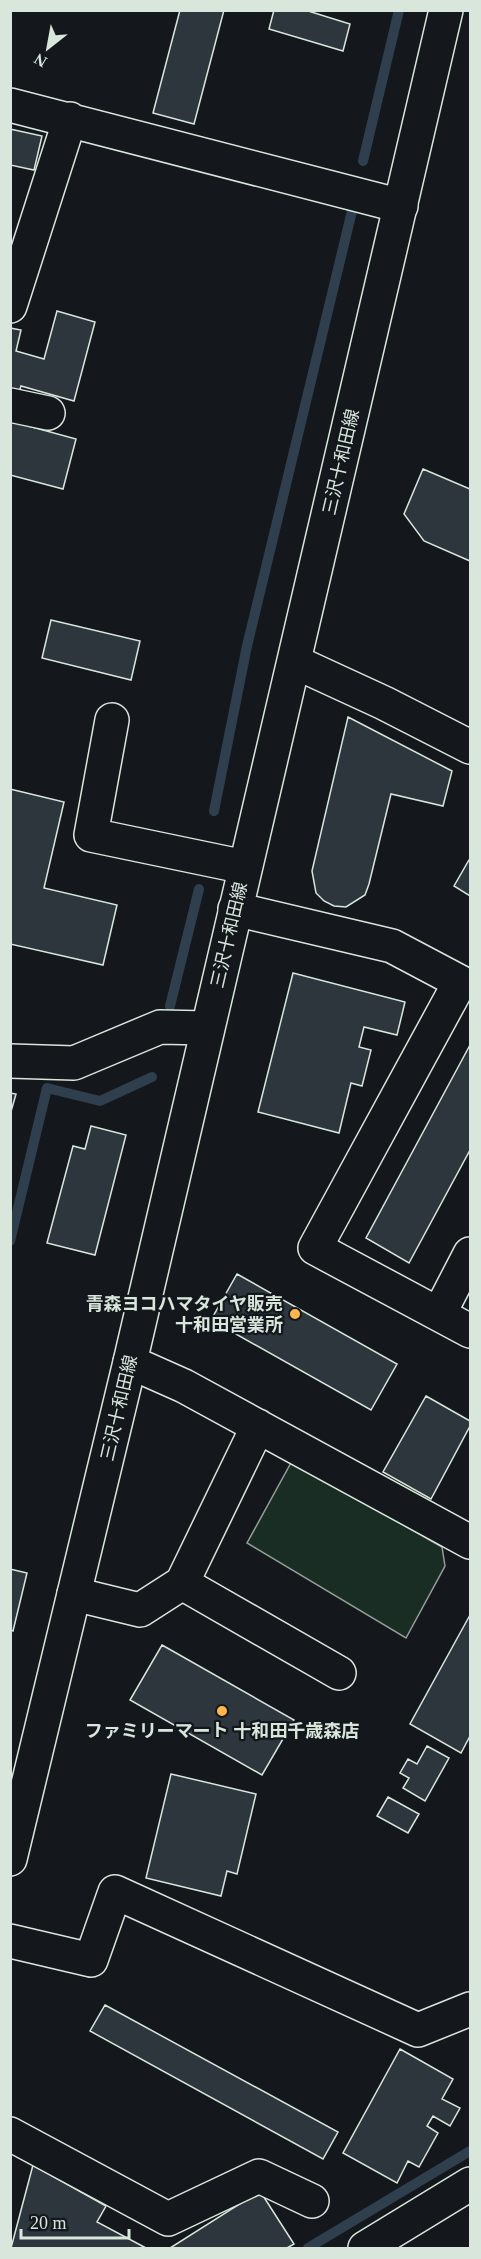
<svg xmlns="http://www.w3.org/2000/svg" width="481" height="2259" viewBox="0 0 481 2259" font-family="'Times New Roman','Noto Sans JP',serif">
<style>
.green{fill:#1a2d24;stroke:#939e99;stroke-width:1.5}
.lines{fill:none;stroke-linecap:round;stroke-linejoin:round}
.stream{stroke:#2f3f4d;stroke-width:10}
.building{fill:#2c363c;stroke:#d8e6dc;stroke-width:1.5}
.minor-casing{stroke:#d8e6dc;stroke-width:36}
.major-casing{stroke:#d8e6dc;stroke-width:36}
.minor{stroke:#14181c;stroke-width:33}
.major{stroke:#14181c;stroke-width:33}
.poi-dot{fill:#ffb74d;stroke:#14181c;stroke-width:2}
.labels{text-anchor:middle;stroke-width:4.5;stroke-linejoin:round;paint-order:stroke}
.street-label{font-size:18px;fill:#d8e6dc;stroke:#14181c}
.poi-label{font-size:18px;font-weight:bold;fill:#d8e6dc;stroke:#14181c;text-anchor:end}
</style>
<rect width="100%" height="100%" fill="#14181c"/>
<!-- green -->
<path class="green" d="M292,1461L442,1547L445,1566L406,1638L247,1543Z"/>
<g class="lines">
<!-- stream -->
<path class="stream" d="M363,161L399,10
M214,811L247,646L352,211
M170,1006L199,889
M10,1241L47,1088L100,1101L152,1077
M308,2248L470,2151"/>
</g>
<!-- building -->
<path class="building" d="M180,10H224L194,124L153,113Z
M274,10H305L350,24L343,51L269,29Z
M10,129L42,136L34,170L10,165Z
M57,311L95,322L74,401L21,386L18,396L10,394V328L21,330L16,351L44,359Z
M10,421L76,439L63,489L10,475Z
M423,469L470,489V561L424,541L404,514Z
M51,620L140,641L131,680L42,658Z
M348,717L452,771L443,806L391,794L369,884L365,895L346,907L334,906L324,901L316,893L312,871Z
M10,789L64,802L44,888L117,905L103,965L10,944Z
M469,860H470V896L454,886Z
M293,973L405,1002L397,1035L364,1027L359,1047L371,1050L362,1086L351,1083L339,1133L258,1112Z
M470,1045V1150L409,1263L366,1238Z
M10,1093L16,1094L10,1115Z
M91,1126L126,1135L95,1255L47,1243L73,1146L85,1149Z
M237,1274L397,1364L371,1410L211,1320Z
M426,1396L470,1421V1426L431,1499L383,1472Z
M10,1569L27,1573L13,1631L10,1630Z
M470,1615V1736L461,1753L410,1724Z
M162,1645L294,1720L262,1775L130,1700Z
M427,1746L449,1758L425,1801L403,1788L409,1778L400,1773L408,1759L417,1764Z
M171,1774L256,1794L237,1874L227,1871L221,1896L146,1878Z
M388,1797L419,1814L408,1833L377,1816Z
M105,2005L338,2132L323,2159L90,2031Z
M400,2049L453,2079L442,2099L460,2108L450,2126L433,2116L427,2126L438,2133L419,2167L408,2161L397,2183L343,2153Z
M33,2165L106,2206L97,2222L146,2248H11Z
M260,2191L294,2244L287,2248H170Z"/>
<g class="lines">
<defs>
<path id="minor" d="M10,105L401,206
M10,306L70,119
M10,405L48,413
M295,662L384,703L470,747
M112,720L91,835L245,867
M235,909L392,946L460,982L315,1248L470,1331
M10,1061L74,1063L160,1027L207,1028
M439,1314L470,1254
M130,1362L184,1386L470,1542
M258,1426L182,1583L339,1673
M74,1594L140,1610L182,1583
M10,1941L91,1960L115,1892L418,2030L470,2009
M10,2134L168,2219L259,2176L312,2201
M365,2248L470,2184"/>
<path id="major" d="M10,1859L130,1362L446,10"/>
</defs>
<!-- minor casing -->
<use href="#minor" class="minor-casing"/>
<!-- major casing -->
<use href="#major" class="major-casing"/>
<!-- minor -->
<use href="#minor" class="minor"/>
<!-- major -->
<use href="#major" class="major"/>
</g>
<!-- markers -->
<g class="poi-dot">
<circle cx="295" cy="1314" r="6"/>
<circle cx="222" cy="1711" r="6"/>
</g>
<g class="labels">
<!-- street labels -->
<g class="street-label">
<text transform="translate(341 462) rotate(-77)" y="6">三沢十和田線</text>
<text transform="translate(229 935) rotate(-77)" y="6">三沢十和田線</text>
<text transform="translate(119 1408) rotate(-77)" y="6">三沢十和田線</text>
</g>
<!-- poi labels -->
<g class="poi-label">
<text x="283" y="1310">青森ヨコハマタイヤ販売<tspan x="283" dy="21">十和田営業所</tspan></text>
<text x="222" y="1737" text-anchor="middle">ファミリーマート 十和田千歳森店</text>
</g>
</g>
<!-- border -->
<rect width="481" height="2259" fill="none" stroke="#d8e6dc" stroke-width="24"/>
<!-- north arrow -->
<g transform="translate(48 48) rotate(211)" stroke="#14181c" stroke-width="4.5" paint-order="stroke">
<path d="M0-4.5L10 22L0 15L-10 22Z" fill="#d8e6dc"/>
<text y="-9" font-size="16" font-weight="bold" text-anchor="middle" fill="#d8e6dc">N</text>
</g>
<!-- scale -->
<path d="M21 2229v9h108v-9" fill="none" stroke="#d8e6dc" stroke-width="3"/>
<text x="30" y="2229" font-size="18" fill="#d8e6dc" stroke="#14181c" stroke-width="4.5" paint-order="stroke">20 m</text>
</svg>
